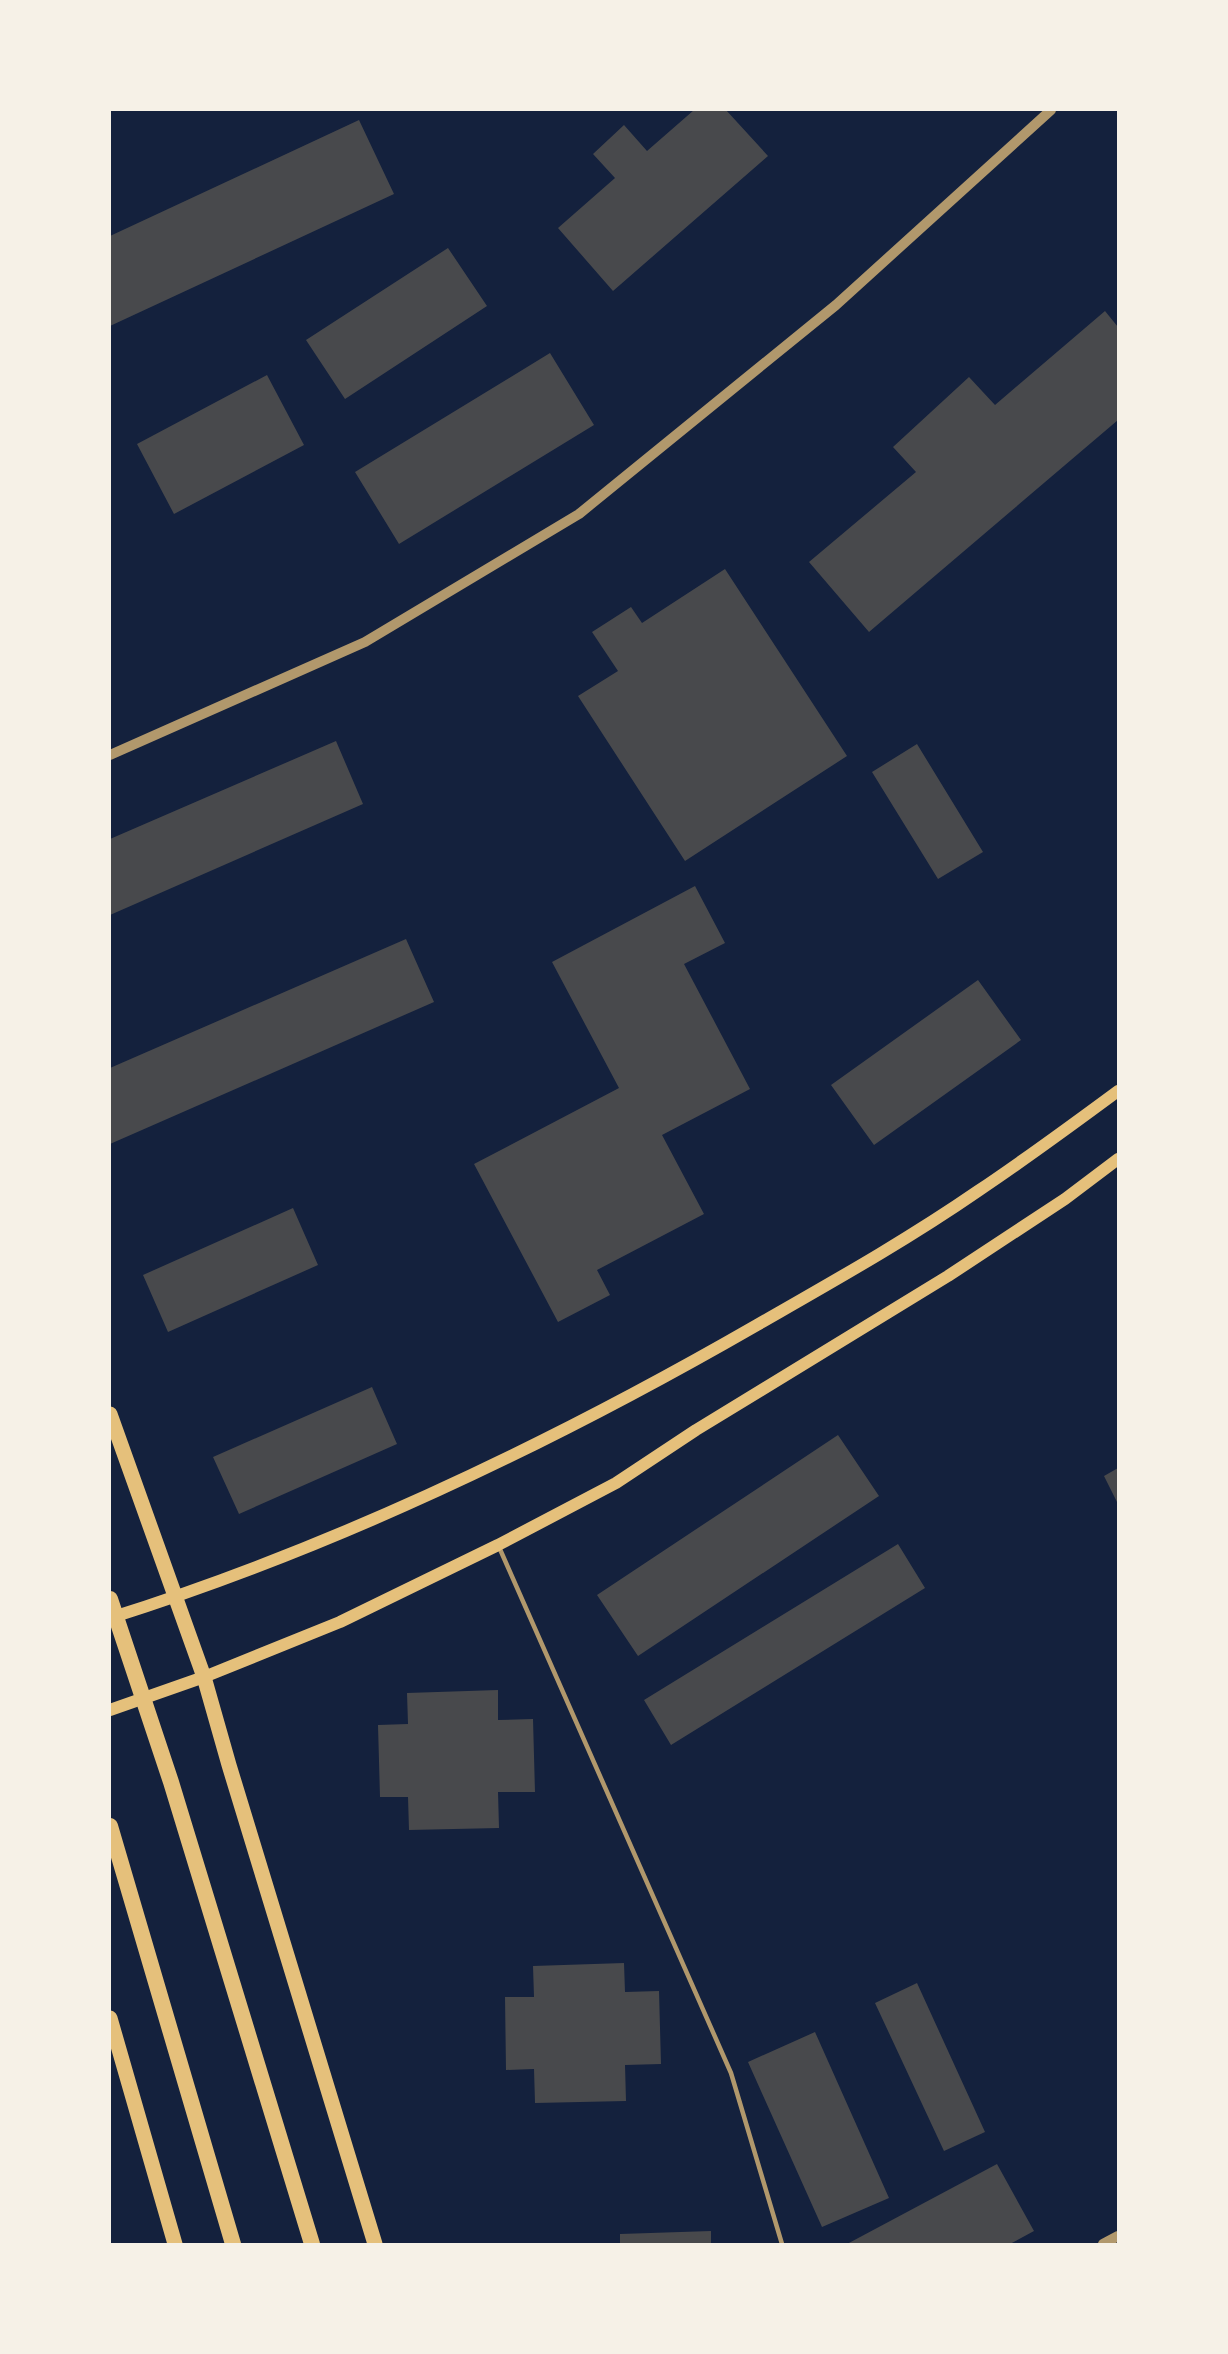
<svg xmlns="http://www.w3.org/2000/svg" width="1228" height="2354" viewBox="0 0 1228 2354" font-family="Merriweather,serif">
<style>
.building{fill:#48494c}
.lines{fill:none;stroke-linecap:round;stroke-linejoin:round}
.service{stroke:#b1986c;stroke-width:4.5}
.tertiary{stroke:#b1986c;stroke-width:10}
.secondary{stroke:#e5c07b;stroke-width:12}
.primary{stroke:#e5c07b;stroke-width:15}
.trunk{stroke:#e5c07b;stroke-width:16}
</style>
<rect width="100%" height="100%" fill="#14213d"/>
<!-- building -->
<path class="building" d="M694,110H726L768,156L613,291L558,228L615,178L593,154L624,125L647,151Z
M359,120L394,194L110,326V236Z
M448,248L487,306L345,399L306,340Z
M1105,311L1118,327V420L869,632L809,562L916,472L893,447L969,377L995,405Z
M550,353L594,425L399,544L355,472Z
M267,375L304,445L174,514L137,444Z
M725,569L847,756L685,861L578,696L618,671L592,632L631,607L642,623Z
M336,741L363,804L110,915V839Z
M917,744L983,852L938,879L872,772Z
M695,886L725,943L684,964L750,1089L662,1135L704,1214L597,1270L610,1295L558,1322L474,1164L619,1088L552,962Z
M406,939L434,1002L110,1144V1068Z
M978,980L1021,1040L874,1145L831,1085Z
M293,1208L318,1265L168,1332L143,1275Z
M372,1387L397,1444L239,1514L213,1457Z
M838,1435L879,1496L638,1656L597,1595Z
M1118,1468V1504L1104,1476Z
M898,1544L925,1588L671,1745L644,1700Z
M498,1690V1720L533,1719L535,1792H498L499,1828L409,1830L408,1797H380L378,1725L408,1724L407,1693Z
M624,1963L625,1992L659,1991L661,2064L625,2065L626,2101L535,2103L534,2069L506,2070L505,1997H534L533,1966Z
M917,1983L985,2132L944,2151L875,2003Z
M815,2032L889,2198L822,2227L748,2062Z
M997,2164L1034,2231L1010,2244H847Z
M711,2231V2244H620V2234Z"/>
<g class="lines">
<!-- service -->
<path class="service" d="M499,1547L731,2073L782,2244"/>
<!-- tertiary -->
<path class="tertiary" d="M110,755L365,642L579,514L836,305L1051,110
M1103,2244L1118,2236"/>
<!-- secondary -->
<path class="secondary" d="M110,1618C336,1547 552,1443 757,1325C832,1282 907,1240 978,1191C1026,1159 1072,1125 1118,1091
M110,1710L204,1677L340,1622L498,1545L616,1483L696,1430L948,1276L1065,1199L1118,1159"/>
<!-- primary -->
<path class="primary" d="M110,1414L204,1677L229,1765L375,2244
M110,2018L175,2244"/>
<!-- trunk -->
<path class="trunk" d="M110,1599L171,1782L312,2244
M110,1826L233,2244"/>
</g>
<!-- border -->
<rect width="1228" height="2354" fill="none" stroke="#f6f1e7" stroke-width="222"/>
</svg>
